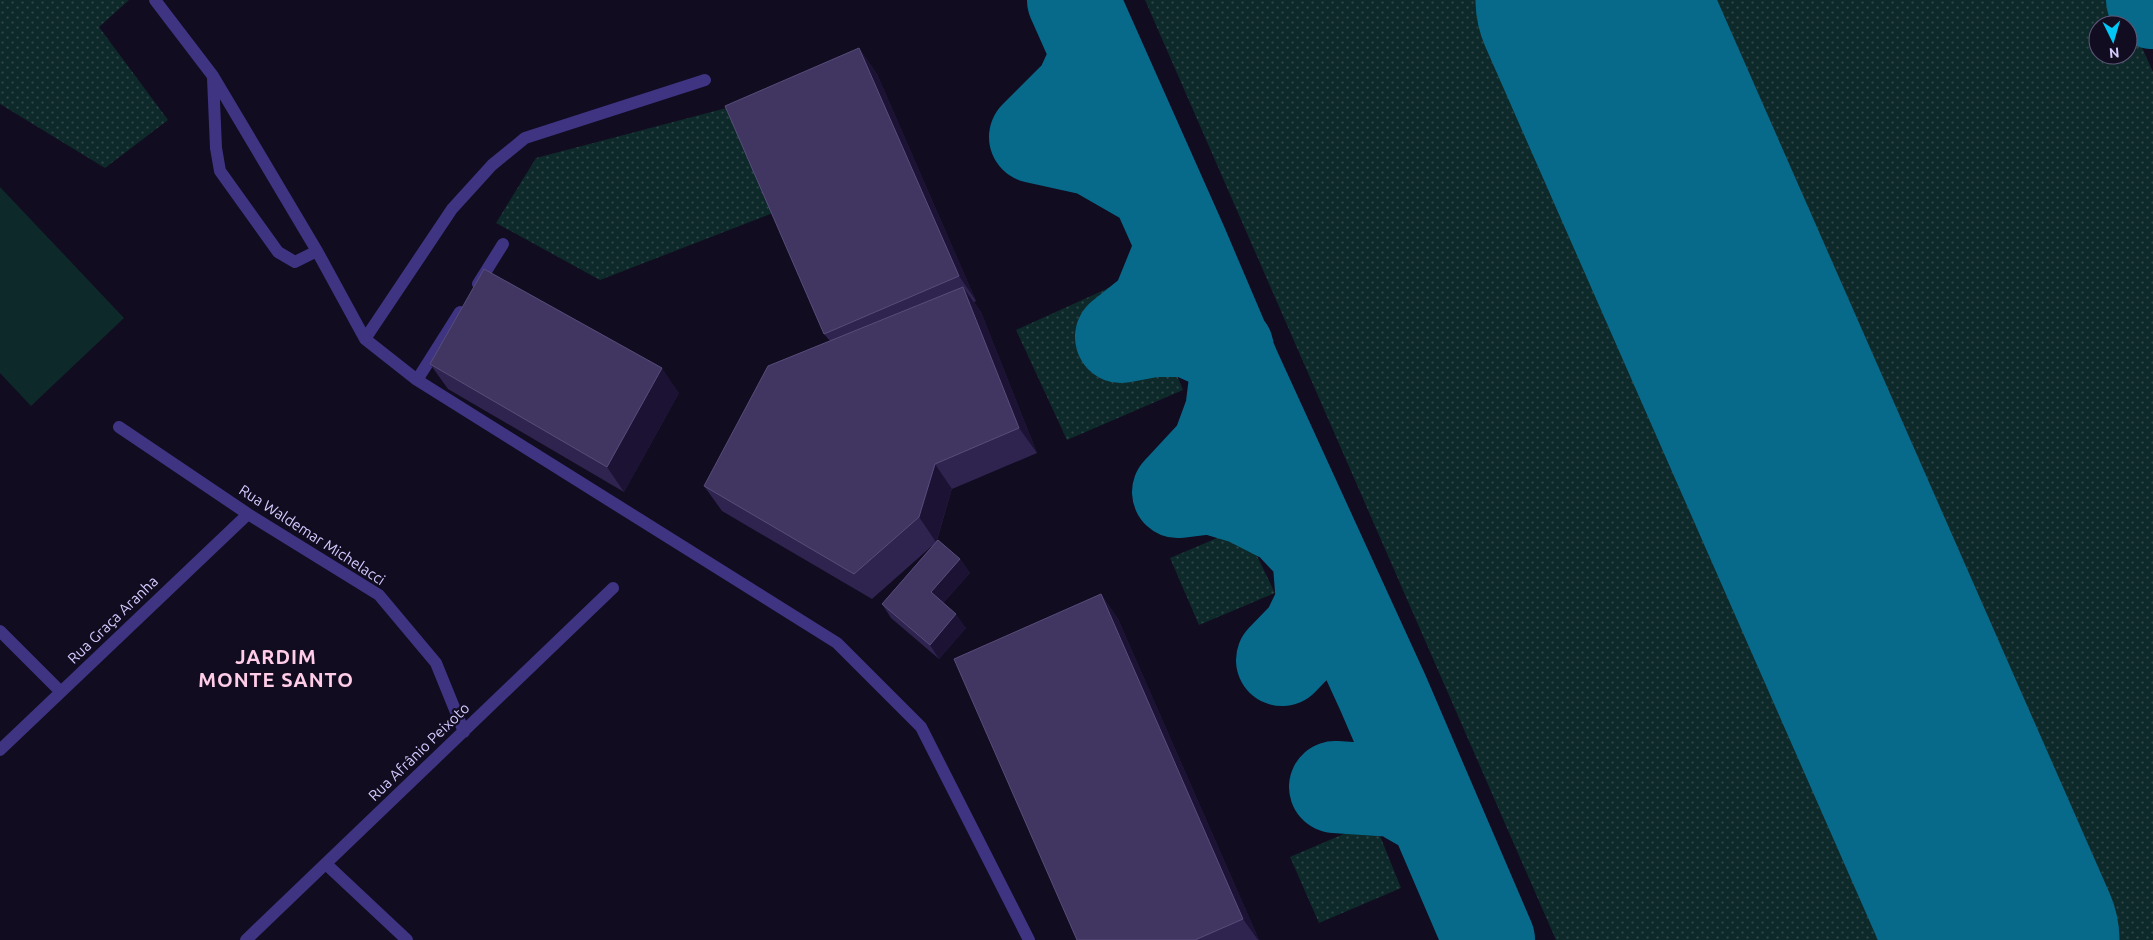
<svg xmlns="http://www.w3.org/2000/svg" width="2153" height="940" viewBox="0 0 2153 940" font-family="Ubuntu,sans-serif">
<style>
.grass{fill:url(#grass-dots);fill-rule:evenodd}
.pitch{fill:#0e292a}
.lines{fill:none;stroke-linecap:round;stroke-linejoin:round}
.taxiway{stroke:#086a8b;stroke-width:92}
.runway{stroke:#086a8b;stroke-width:231}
.service{stroke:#3e3482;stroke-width:12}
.minor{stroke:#3e3482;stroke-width:12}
.wall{fill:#2f244f}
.shaded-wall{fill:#1c1334}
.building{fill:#413662;stroke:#584d7b}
.labels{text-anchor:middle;stroke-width:4.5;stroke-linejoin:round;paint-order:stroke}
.street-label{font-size:15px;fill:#d5cbff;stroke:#110c20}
.district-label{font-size:20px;font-weight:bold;letter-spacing:1px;fill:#ffcde8;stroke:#110c20}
</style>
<defs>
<pattern id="grass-dots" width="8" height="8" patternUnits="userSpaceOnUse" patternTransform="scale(1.25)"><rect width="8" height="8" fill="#0e292a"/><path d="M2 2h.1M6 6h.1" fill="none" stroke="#30474a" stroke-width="1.8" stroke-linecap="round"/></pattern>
</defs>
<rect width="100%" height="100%" fill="#110c20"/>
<!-- grass -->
<path class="grass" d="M0,0H129L99,27L168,120L105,168L0,104Z
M1145,0H1525L1939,940H1556Z
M1687,0H2121L2153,72V940H2101ZM2098,25H2128V55H2098Z
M734,106L778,211L600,280L496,223L536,158Z
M1137,275L1183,390L1067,440L1016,330Z
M1243,527L1275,593L1199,625L1170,558Z
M1374,821L1401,888L1319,923L1290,857Z"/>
<!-- pitch -->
<path class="pitch" d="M0,187L124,318L31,406L0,373Z"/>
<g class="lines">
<!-- taxiway -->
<path class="taxiway" d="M1073,0L1182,245L1236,372L1383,693L1489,940
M2152,0L2153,3
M1097,55L1080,92L1035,137L1094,150L1155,185
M1182,245L1156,309L1121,337L1153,331H1188L1228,349
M1236,372L1231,412L1217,450L1178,492L1210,488L1247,499L1288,520L1318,552L1322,603L1307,634L1282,660
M1335,787L1396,791L1433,812
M2002,940L1994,917L2006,940"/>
<!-- runway -->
<path class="runway" d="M1591,0L2004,940"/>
<!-- service -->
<path class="service" d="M155,0L213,76L317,251L365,339L417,380L837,643L921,727L1029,940
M213,78L216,148L220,171L278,252L295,262L317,251
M478,284L503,244
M365,339L452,209L492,165L525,138L705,80
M417,380L460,312"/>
<!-- minor -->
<path class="minor" d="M119,427L248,514L379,595L436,663L464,732
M0,631L61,692
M0,750L248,514
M326,864L407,940
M246,940L613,588"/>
</g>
<!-- wall -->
<path class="wall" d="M859,48L877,74L976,301L974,302L981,312L1037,453L952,489L937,540L960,559L970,573L943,603L966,628L939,659L891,618L882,604L933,545L872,599L722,511L704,486L830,341L824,334Z
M430,364L679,393L624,492L448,389Z
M1101,594L1118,619L1259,940H1077Z"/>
<!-- shaded-wall -->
<path class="shaded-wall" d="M859,48L877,74L976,301L959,276Z
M963,287L981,312L1037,453L1019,428Z
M662,368L679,393L624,492L607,467Z
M935,464L952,489L936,542L919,517Z
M960,559L970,573L940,606L931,592Z
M1101,594L1118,619L1259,940H1258L1243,919Z
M956,614L966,628L939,659L930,645Z"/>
<!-- building -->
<path class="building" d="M859,48L959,276L824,334L725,106Z
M484,269L662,368L607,467L430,364Z
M963,287L1019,428L935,464L919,517L854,574L704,486L768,366Z
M938,540L960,559L931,592L956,614L930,645L882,604Z
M1101,594L1243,919L1195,940H1077L954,659Z"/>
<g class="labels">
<!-- street labels -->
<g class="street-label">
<text transform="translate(312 535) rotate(33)" y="5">Rua Waldemar Michelacci</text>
<text transform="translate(113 620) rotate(-44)" y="5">Rua Graça Aranha</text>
<text transform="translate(419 752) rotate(-44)" y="5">Rua Afrânio Peixoto</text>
</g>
<!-- district labels -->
<g class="district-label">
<text x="276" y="664">JARDIM<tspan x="276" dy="23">MONTE SANTO</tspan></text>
</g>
</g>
<!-- north arrow -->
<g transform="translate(2113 40) rotate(175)"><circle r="24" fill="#110c20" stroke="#5f5879"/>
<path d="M0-4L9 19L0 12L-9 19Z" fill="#00c7f6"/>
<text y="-8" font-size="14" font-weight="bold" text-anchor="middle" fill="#d5cbff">N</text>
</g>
</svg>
